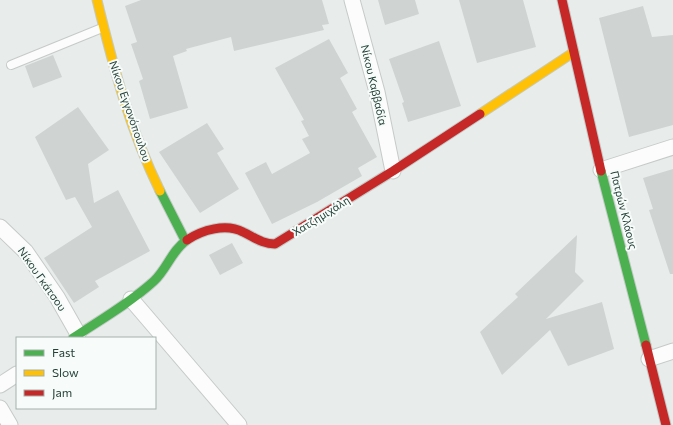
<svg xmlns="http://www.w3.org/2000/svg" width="673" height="425" viewBox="0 0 673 425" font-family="Commissioner,sans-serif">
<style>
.building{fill:#cfd4d2}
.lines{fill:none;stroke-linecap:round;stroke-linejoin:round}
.lane-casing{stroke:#c5cac8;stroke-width:10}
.street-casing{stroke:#c5cac8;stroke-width:17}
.fast-casing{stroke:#c3cbc8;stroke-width:11}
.slow-casing{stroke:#c3cbc8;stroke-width:11}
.jam-casing{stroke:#c3cbc8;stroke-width:11}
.lane{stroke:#fcfcfc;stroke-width:8}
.street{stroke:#fcfcfc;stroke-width:15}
.fast{stroke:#4caf50;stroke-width:9}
.slow{stroke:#ffc107;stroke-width:9}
.jam{stroke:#c62828;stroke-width:9}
.labels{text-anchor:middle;stroke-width:4;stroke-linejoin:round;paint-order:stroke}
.street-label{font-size:11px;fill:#24423a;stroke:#f7fbf9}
</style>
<rect width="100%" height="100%" fill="#e8edeb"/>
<!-- building -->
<path class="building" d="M141,0H322L329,24L322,25L324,30L234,51L231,37L186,49L187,51L173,56L188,108L150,119L139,81L143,79L131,44L137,42L125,6Z
M378,0H415L419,14L385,25Z
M459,0H523L536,47L477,63Z
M643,6L652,37L673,35V125L629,137L599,18Z
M329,39L348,73L340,78L357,109L352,112L377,157L358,168L362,176L317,202L272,224L245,173L266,162L272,174L310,153L302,139L309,136L301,121L304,120L275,68Z
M439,41L461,106L408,122L402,103L404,102L389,59Z
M53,55L62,77L33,88L25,66Z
M78,107L109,150L88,164L94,203L118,190L150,251L95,281L99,287L74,303L44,258L92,227L75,197L66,200L35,137Z
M207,123L224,149L217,153L239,189L200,213L159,152Z
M673,169V274H670L649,210L653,209L643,178Z
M577,235L575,272L584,281L546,319L602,302L614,349L568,366L550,330L502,375L480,332L518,297L515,294Z
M232,243L243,263L220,275L209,255Z"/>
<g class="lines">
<defs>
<path id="lane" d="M11,65L102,28"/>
<path id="street" d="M352,0L377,92L393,171
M601,170L673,147
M0,227L26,252L57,297L78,334
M131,299L239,425
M649,359L673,351
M0,385L17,374
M0,408L10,425"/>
<path id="fast" d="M601,171L646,345
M160,191L185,240
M73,338C100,320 130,303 154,281C167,269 172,250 187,240"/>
<path id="slow" d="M97,0C113,66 130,130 160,191
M480,114L574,52"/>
<path id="jam" d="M562,0L601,171
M187,240C202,230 226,223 243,232C254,237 262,244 275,244L393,171L480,114
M646,345L666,425"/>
</defs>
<!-- lane casing -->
<use href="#lane" class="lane-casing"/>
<!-- street casing -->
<use href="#street" class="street-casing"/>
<!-- fast casing -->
<use href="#fast" class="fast-casing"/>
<!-- slow casing -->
<use href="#slow" class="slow-casing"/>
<!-- jam casing -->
<use href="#jam" class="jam-casing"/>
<!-- lane -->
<use href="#lane" class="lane"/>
<!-- street -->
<use href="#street" class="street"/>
<!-- fast -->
<use href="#fast" class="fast"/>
<!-- slow -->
<use href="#slow" class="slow"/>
<!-- jam -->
<use href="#jam" class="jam"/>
</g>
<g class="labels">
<!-- street labels -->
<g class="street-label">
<text transform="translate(374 85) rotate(77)" y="4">Νίκου Καββαδία</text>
<text transform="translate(130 111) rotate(71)" y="4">Νίκου Εγγονόπουλου</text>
<text transform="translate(624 210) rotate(76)" y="4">Πατρών Κλάους</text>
<text transform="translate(321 216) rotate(-32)" y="4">Χατζημιχάλη</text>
<text transform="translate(42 279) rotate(55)" y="4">Νίκου Γκάτσου</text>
</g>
</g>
<!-- legend -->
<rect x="16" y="337" width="140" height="72" fill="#f7fbf9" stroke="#a3b1ad"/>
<rect x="24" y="350" width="20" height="6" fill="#4caf50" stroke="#a3b1ad"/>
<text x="52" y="357" font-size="12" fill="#24423a">Fast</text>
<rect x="24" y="370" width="20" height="6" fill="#ffc107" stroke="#a3b1ad"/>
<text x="52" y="377" font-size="12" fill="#24423a">Slow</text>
<rect x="24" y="390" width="20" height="6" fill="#c62828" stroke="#a3b1ad"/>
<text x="52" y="397" font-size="12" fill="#24423a">Jam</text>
</svg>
